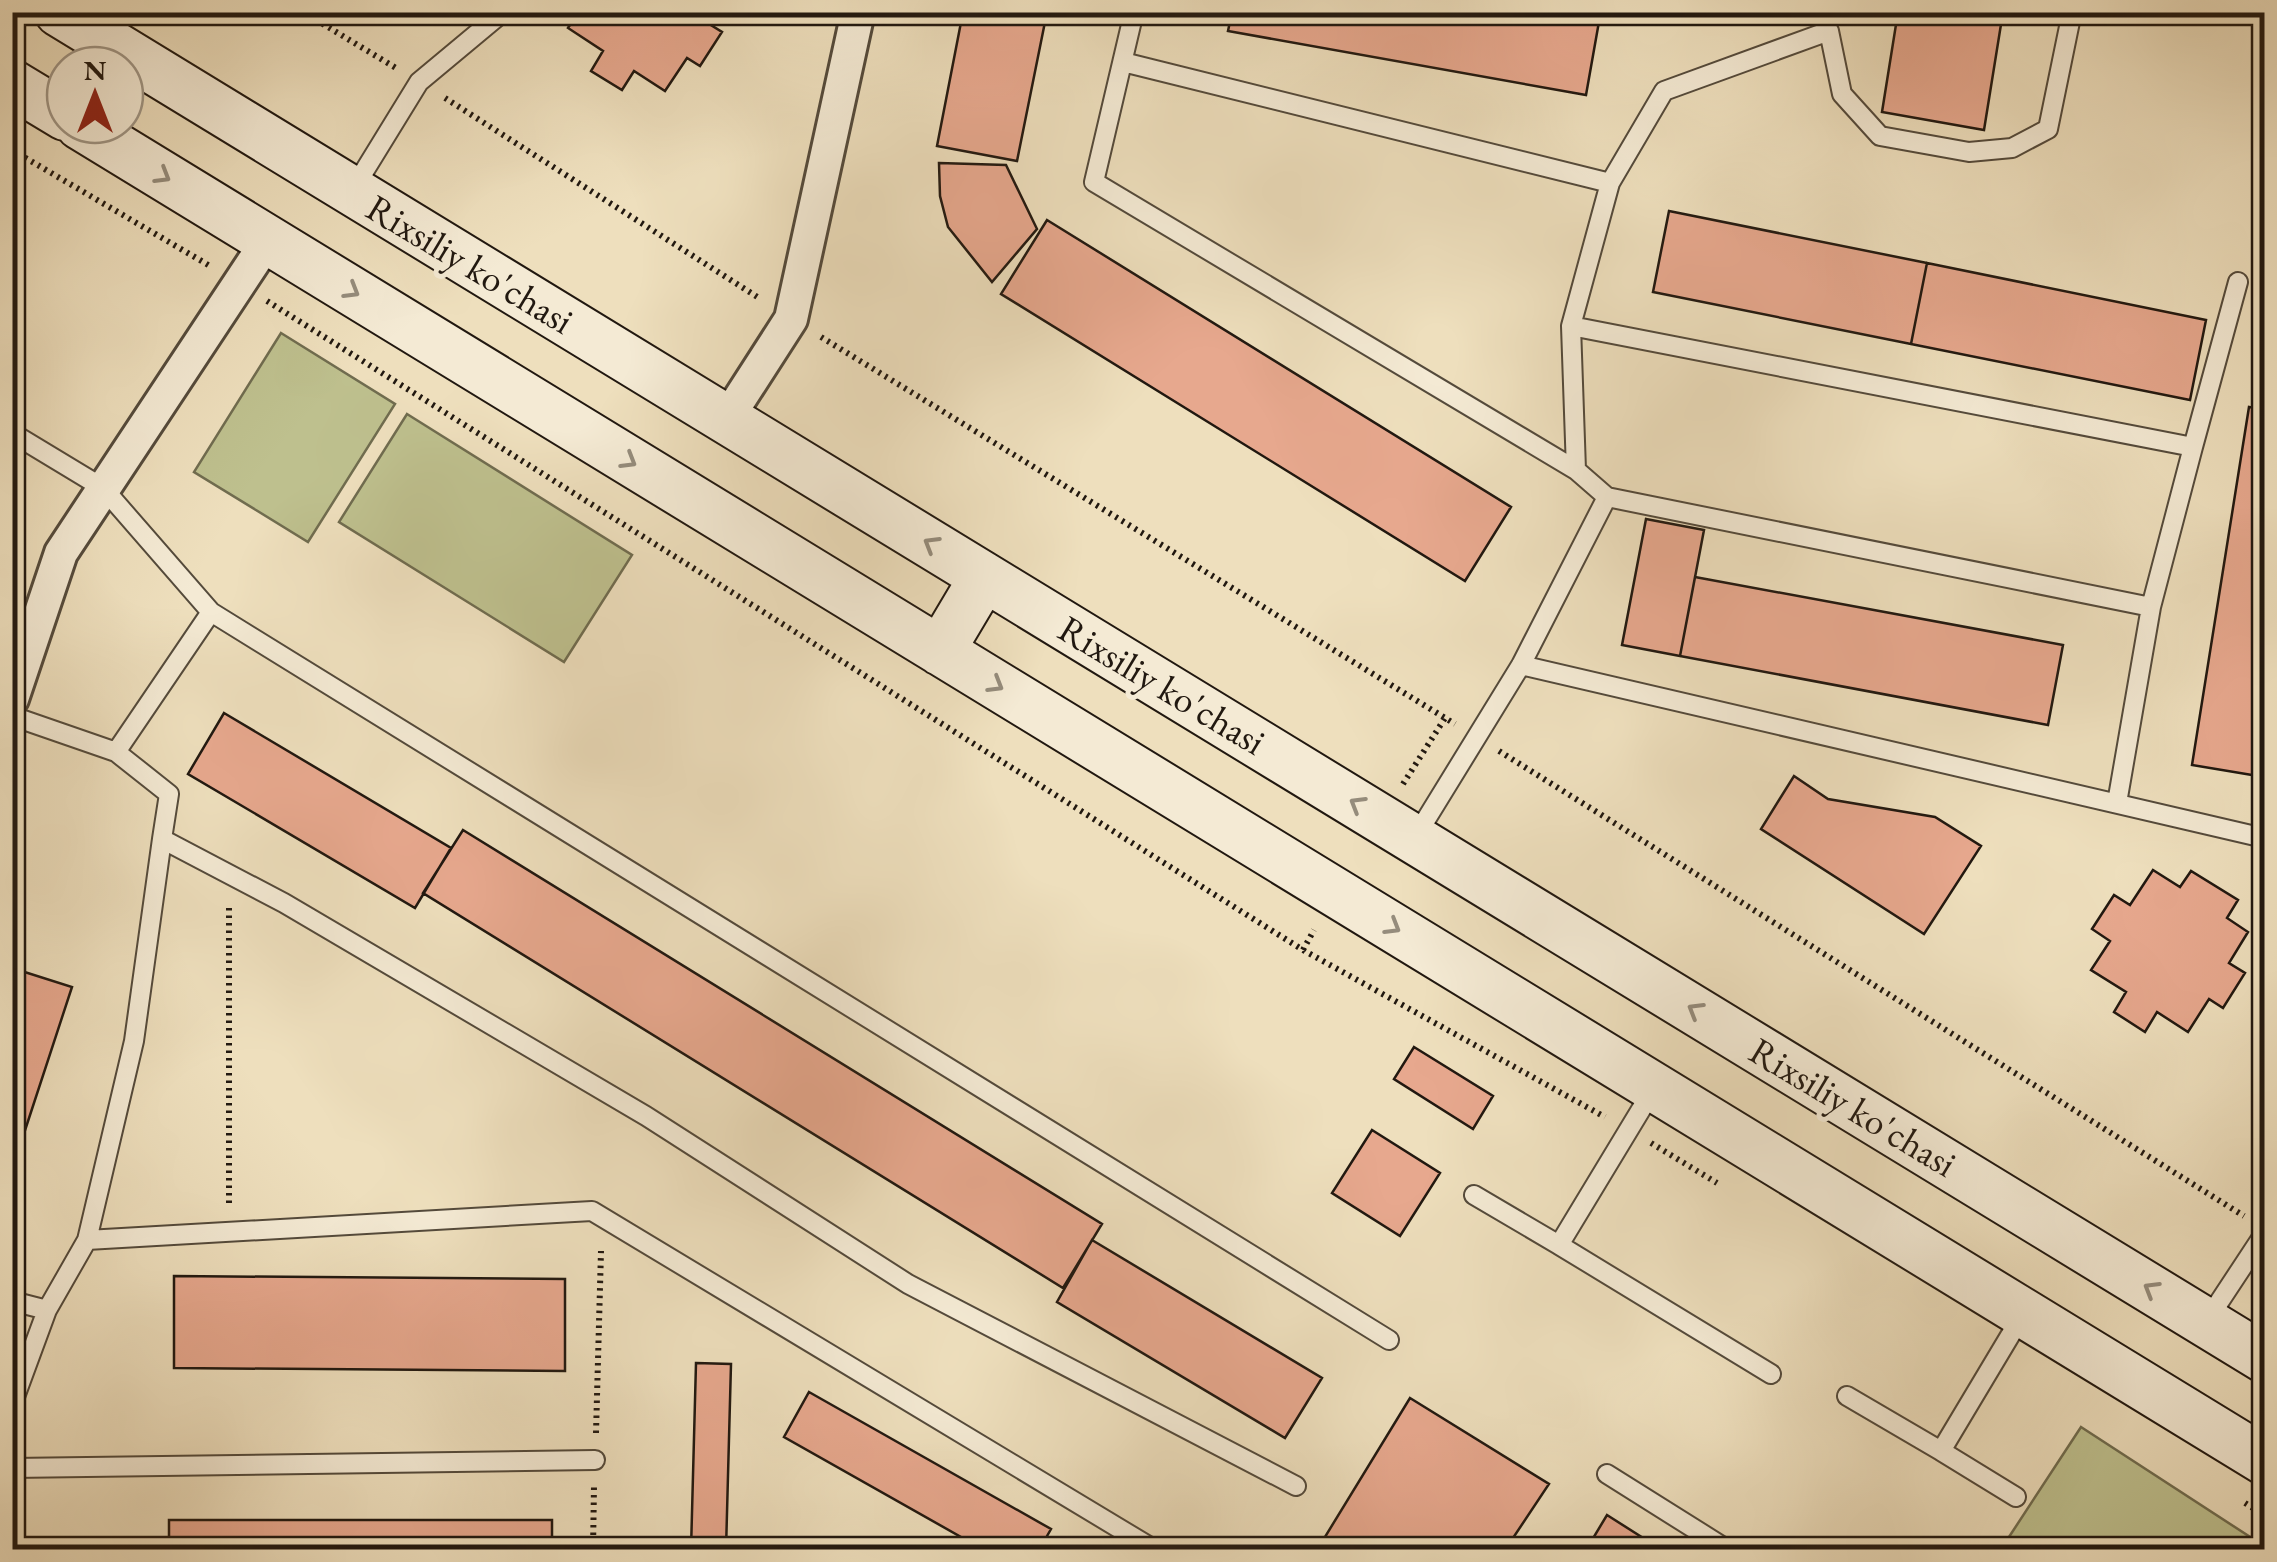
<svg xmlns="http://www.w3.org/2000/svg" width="2277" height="1562" viewBox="0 0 2277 1562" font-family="'EB Garamond',serif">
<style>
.green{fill:#bec08e;stroke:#706c4f;stroke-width:2.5}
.building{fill:#e7a88e;stroke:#211810;stroke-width:2.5}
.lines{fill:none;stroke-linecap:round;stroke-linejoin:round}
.service-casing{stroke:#544a3b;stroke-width:22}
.minor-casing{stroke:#544a3b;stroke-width:38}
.secondary-casing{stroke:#211810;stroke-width:52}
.path{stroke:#211810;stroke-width:6;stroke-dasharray:2.5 5;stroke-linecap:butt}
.service{stroke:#f4ead4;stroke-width:18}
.minor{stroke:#f4ead4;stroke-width:32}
.secondary{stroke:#f4ead4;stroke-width:48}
.oneway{stroke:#958c7c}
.labels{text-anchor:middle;stroke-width:10;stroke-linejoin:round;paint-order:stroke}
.street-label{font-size:38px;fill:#211810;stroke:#f4ead4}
</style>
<rect width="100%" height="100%" fill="#eedfbd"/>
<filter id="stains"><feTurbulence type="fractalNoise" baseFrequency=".002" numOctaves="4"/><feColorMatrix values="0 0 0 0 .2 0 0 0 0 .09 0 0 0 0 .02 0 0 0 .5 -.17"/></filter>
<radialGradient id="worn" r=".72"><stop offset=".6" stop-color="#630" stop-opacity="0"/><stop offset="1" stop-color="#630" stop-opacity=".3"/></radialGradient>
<!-- green -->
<path class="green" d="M281,333L395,404L308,542L194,472Z
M407,414L632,555L564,662L339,522Z
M2081,1427L2264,1546V1549L2022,1550L2007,1540Z"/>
<!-- building -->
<path class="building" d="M578,12H711L706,22L722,32L700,66L687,58L665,91L634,71L622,90L591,71L603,51L568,28Z
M963,12H1047L1017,161L937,146Z
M1232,12H1580L1600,16L1586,95L1228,31Z
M1898,12H2003L1984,130L1882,112Z
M939,163L1006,165L1037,229L992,282L948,227L940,196Z
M1669,211L1927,263L1911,344L1653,292Z
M1047,220L1511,507L1465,581L1001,294Z
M1927,263L2206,320L2190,400L1911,344Z
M2249,407L2264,409V777L2192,765Z
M1646,519L1704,530L1680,656L1622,645Z
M1695,577L2063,645L2048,725L1680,656Z
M224,713L451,848L415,908L188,774Z
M1794,776L1828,799L1935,817L1981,846L1924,934L1761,829Z
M463,830L1102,1224L1063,1288L423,893Z
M2153,870L2180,887L2191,871L2238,900L2227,918L2248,932L2229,963L2245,973L2223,1008L2209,999L2188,1032L2157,1012L2145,1032L2114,1012L2126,992L2091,970L2110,941L2092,929L2114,895L2130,905Z
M12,968L72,987L12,1170Z
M1414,1047L1493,1096L1473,1129L1394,1079Z
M1372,1130L1440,1173L1400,1236L1332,1193Z
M1092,1240L1322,1378L1285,1438L1057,1302Z
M174,1276L565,1279V1371L174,1368Z
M696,1363L731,1364L726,1550H691Z
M809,1392L1051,1529L1039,1550H984L784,1437Z
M1410,1398L1549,1484L1505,1550H1317Z
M1607,1515L1662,1550H1586Z
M169,1520H552V1550H169Z"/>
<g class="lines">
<defs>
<path id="service" d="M1134,12L1094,182L1576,470L1607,497L1521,665L1414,839
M1123,62L1610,183L1664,91L1829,31L1842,94L1880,136L1969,152L2012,148L2048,129L2072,12
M352,191L419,82L503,12
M1571,326L2193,447L2151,607L1607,497
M12,433L103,488L211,612
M2193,447L2238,282
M1576,470L1571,326L1610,183
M1521,665L2264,838
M12,716L116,752L169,794L162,839L284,903L646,1116L908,1284L1296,1486
M116,752L211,612L1389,1340
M2117,803L2151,607
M1654,1088L1559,1245L1771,1374
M1474,1195L1559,1245
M87,1240L134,1041L162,839
M12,1301L47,1310
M2206,1322L2264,1234
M1847,1396L1941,1451L2023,1314
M12,1405L47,1310L87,1240L592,1211L1155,1550
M1941,1451L2016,1497
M12,1468L595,1460
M1607,1474L1728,1550"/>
<path id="minor" d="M726,420L791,319L858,12
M12,699L61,553L268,240"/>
<path id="secondary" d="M59,12L2264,1358
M12,84L65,116
M80,125L2264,1460
M940,651L984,577"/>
</defs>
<!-- service casing -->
<use href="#service" class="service-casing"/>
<!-- minor casing -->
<use href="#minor" class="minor-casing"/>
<!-- secondary casing -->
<use href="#secondary" class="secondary-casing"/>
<!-- path -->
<path class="path" d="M303,12L396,68
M445,98L759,298
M12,150L210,266
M267,301L1303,950L1605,1117
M821,337L1455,724
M1499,751L2244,1216
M1403,784L1445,718
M1303,950L1314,930
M1651,1143L1717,1183
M229,1203V906
M596,1433L601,1251
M2245,1503L2264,1515
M593,1550L594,1486"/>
<!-- service -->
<use href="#service" class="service"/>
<!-- minor -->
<use href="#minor" class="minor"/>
<!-- secondary -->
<use href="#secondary" class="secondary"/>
</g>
<!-- one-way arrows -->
<defs><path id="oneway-chevron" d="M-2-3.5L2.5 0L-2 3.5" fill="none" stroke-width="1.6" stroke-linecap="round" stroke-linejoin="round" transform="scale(2.5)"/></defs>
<g class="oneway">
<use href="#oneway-chevron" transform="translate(163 176) rotate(31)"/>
<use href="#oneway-chevron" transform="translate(352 291) rotate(31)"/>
<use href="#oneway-chevron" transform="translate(629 461) rotate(31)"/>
<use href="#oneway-chevron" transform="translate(931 544) rotate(-149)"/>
<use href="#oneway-chevron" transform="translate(996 685) rotate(31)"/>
<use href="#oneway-chevron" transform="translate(1357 804) rotate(-149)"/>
<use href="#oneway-chevron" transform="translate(1393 927) rotate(31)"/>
<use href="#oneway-chevron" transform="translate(1695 1010) rotate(-149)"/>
<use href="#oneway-chevron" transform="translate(2151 1289) rotate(-149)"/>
</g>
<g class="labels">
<!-- street labels -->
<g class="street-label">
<text transform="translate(470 264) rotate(31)" y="13">Rixsiliy ko'chasi</text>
<text transform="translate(1162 685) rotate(31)" y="13">Rixsiliy ko'chasi</text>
<text transform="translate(1853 1107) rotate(31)" y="13">Rixsiliy ko'chasi</text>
</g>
</g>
<!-- margin -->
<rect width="2277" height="1562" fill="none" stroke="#eedfbd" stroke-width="50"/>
<rect x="15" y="15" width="2247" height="1532" fill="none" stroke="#211810" stroke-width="5"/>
<rect x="25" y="25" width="2227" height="1512" fill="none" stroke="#211810" stroke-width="2.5"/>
<!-- north arrow -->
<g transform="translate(95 95)"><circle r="48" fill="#f4ead4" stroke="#a09686" stroke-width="2.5"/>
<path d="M0-8L18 38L0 25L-18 38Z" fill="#8f2418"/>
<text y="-15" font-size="28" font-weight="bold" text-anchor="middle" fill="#211810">N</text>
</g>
<rect width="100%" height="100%" filter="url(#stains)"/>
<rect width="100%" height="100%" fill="url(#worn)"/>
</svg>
